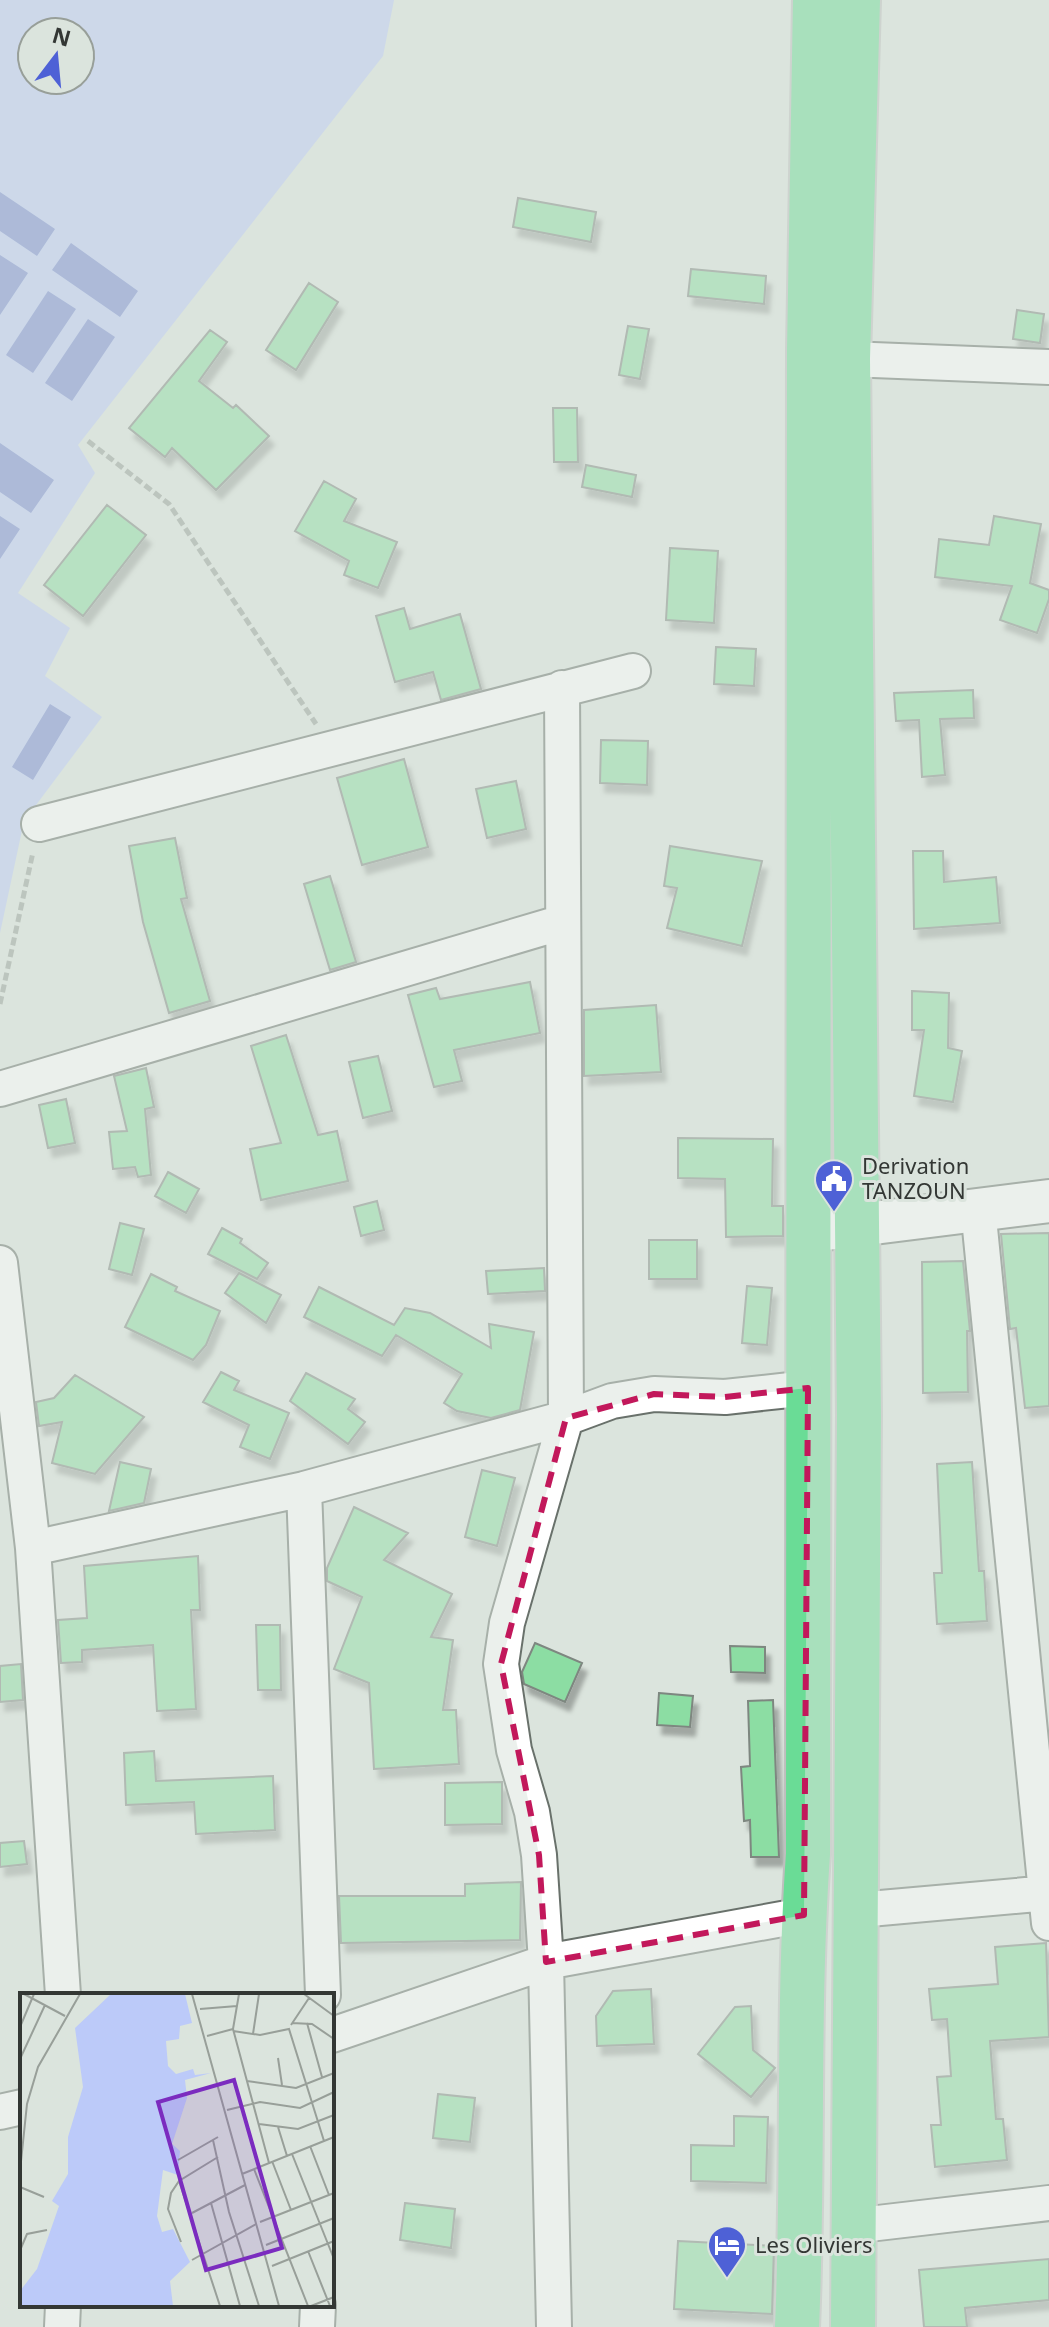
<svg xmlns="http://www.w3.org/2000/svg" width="1049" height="2327" viewBox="0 0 1049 2327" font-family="'Noto Sans',sans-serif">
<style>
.green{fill:#bccaf9;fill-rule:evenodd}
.water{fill:#7588d3}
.building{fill:#8cdda3;stroke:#7e8780;stroke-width:2;filter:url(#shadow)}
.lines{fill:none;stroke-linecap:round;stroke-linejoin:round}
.minor-casing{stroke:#69716b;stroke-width:38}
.tertiary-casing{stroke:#69716b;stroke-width:46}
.trunk-casing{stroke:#bebfbe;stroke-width:48}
.path{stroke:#989f99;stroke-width:5;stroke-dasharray:8 4;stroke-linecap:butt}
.minor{stroke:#fff;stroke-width:34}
.tertiary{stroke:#fff;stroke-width:42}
.trunk{stroke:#6adc96;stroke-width:44}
.marked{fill:none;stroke:#c2185b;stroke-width:6;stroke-dasharray:16 10;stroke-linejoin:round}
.labels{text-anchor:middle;stroke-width:6;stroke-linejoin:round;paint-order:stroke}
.poi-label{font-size:22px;fill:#333734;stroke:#dbe4dd;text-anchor:start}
.inset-road{fill:none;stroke:#989f99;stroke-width:2}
.view{fill:#7b2cbf;fill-opacity:0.15;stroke:#7b2cbf;stroke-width:4}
.inset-edge{fill:none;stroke:#333734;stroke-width:4}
</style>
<defs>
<filter id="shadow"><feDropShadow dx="5" dy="9" stdDeviation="2" flood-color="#0004"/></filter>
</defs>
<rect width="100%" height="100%" fill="#dbe4dd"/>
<!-- green -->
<path class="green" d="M0,0H394L383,56L78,445L95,473L18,593L70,628L45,676L102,717L24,821L0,933ZM32,32H80V80H32Z"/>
<!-- water -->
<path class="water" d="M0,192L55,229L37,256L0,231Z
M71,243L138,291L120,317L52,270Z
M0,255L28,273L0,315Z
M48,291L76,309L33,373L6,355Z
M88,319L115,337L72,401L45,383Z
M0,443L54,480L31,513L0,492Z
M0,516L20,529L0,559Z
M50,704L71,717L33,780L12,767Z"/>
<!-- building -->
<path class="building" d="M518,198L596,212L591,242L513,227Z
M691,269L766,276L764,304L688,296Z
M309,283L338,302L296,370L266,350Z
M1017,310L1044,314L1040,343L1013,339Z
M628,326L649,329L640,379L619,375Z
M210,330L227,342L199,381L233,408L236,405L269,436L216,490L172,448L165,457L129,428Z
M553,408H577L578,462H554Z
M586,465L636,475L632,497L582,487Z
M324,481L356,499L344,521L397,542L378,588L344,575L349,561L295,531Z
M107,505L146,535L83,616L44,585Z
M994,516L1041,524L1030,583L1049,590V599L1037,633L1000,620L1012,586L935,577L939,539L989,545Z
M670,548L718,551L714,623L666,620Z
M404,608L410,629L460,614L481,689L441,700L433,672L395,682L376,616Z
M716,647L756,649L754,686L714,684Z
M973,690L974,718L940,719L945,775L922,777L919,720L896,721L894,693Z
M601,740L648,741L647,785L600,783Z
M404,759L428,847L362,865L337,778Z
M516,781L526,829L487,838L476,789Z
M175,838L187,898L181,899L210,1001L169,1013L143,922L129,846Z
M670,846L762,861L742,946L667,928L677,888L664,886Z
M913,851H943L944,882L996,877L1000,923L914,929Z
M330,876L356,962L330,970L304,884Z
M530,982L540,1033L454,1050L462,1081L434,1087L408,995L436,988L440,999Z
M912,991L949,993L948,1048L962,1051L953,1102L914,1096L924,1030H912Z
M656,1005L661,1072L584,1076V1010Z
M286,1035L318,1135L337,1131L348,1181L261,1200L250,1149L281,1143L251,1046Z
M378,1056L392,1111L363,1118L349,1062Z
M146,1068L154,1107L145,1109L151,1175L138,1177L135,1167L113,1169L109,1132L127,1131L114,1076Z
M66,1099L75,1143L48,1148L39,1105Z
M678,1138L773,1139L772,1206H783V1236L726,1237L725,1179L678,1178Z
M168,1172L199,1189L186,1213L155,1196Z
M377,1201L384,1230L361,1236L354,1207Z
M120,1223L144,1229L132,1275L109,1269Z
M222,1228L242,1239L240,1243L268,1263L257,1279L208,1254Z
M1049,1233V1406L1025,1408L1016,1328L1010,1329L1001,1234Z
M649,1240H697V1279H649Z
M963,1261L970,1331H967L968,1392L923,1393L922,1262Z
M544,1268L545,1291L488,1294L486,1271Z
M239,1273L281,1295L266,1323L225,1293Z
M151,1274L177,1287L175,1291L220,1311L206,1345L193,1360L125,1327Z
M747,1286L772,1288L767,1345L742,1343Z
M319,1287L394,1325L405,1308L430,1313L491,1348L489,1324L534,1332L520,1410L491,1418L457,1411L444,1403L462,1374L396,1335L382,1356L304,1317Z
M221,1372L239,1381L234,1390L289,1413L270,1459L240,1447L249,1425L203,1402Z
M306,1373L355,1399L348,1409L365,1422L348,1444L290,1401Z
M75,1375L144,1417L95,1474L52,1463L62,1422L39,1426L36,1402L54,1398Z
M120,1462L151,1469L144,1503L109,1511Z
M972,1462L979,1571H984L987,1621L937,1624L934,1573H942L937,1464Z
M482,1470L515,1478L497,1546L465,1537Z
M354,1507L408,1533L384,1560L452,1594L431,1637L453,1640L443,1710H456L459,1764L374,1769L369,1683L334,1669L362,1597L327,1581V1568Z
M198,1556L200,1610H191L196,1709L157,1711L153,1645L82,1650V1662L61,1663L58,1620L87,1618L84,1566Z
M256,1625H280L281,1690H258Z
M535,1643L582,1663L565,1702L524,1684L522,1672Z
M730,1646L765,1647V1673L731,1672Z
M21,1664L23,1700L0,1702V1666Z
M659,1693L693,1696L690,1727L657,1725Z
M773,1700L779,1857H751L750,1820L744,1821L741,1767L750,1766L748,1701Z
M154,1751L156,1781L273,1776L275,1830L196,1834L194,1802L126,1805L124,1753Z
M502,1782V1824L445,1825V1783Z
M24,1841L27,1864L0,1867V1843Z
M521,1882L520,1940L341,1943L339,1896H465V1884Z
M1046,1943L1049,2037L990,2041L996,2119H1003L1007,2160L935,2167L931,2125H941L937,2077L951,2076L947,2019L932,2020L929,1989L998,1984L995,1947Z
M651,1989L654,2044L597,2046L596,2016L613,1991Z
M751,2006L753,2050L775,2068L751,2097L698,2054L735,2007Z
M438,2094L475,2098L470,2142L433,2138Z
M734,2116L768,2117L766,2183L691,2181V2145L734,2146Z
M405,2203L455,2209L451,2248L400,2240Z
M678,2241L774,2246L772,2314L674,2309Z
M1049,2259V2300L965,2308L967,2327H924L919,2270Z"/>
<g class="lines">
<defs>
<path id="minor" d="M848,359L1049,367
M39,824L633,671
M0,1089L563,922
M978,1208L1049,1923
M0,1263L33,1548L63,1995
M304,1489L323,1995
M33,1548L304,1489L566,1418L612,1401L654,1394L725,1397L808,1388
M858,1910L1049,1893
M332,2035L546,1962L804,1915
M0,2112L22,2107
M852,2226L1049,2203
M62,2327L63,2305
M317,2327L318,2305
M554,2327L546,1962L539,1855L532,1812L514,1750L501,1664L507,1623L566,1418L562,688"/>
<path id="tertiary" d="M810,1231L1049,1201"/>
<path id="trunk" d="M797,2327C804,2169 797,2011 808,1854L809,351L815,0
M853,2327L859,1415L848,359L858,0"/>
</defs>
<!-- minor casing -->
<use href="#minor" class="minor-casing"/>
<!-- tertiary casing -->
<use href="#tertiary" class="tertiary-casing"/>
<!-- trunk casing -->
<use href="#trunk" class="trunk-casing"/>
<!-- path -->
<path class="path" d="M88,441L169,504L316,724
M0,1004L33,852"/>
<!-- minor -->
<use href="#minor" class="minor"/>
<!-- tertiary -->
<use href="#tertiary" class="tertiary"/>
<!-- trunk -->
<use href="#trunk" class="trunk"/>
</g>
<!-- marked area -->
<path d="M0 0H1049V2327H0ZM808,1388L804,1915L546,1962L539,1855L501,1664L566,1418L654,1394L725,1397Z" fill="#dbe4dd" fill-opacity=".55" fill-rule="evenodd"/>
<path class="marked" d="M808,1388L804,1915L546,1962L539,1855L501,1664L566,1418L654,1394L725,1397Z"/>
<!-- icons -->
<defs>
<symbol id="civic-pin" viewBox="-11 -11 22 30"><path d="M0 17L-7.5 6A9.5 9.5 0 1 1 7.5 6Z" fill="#4e61d6" stroke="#dbe4dd"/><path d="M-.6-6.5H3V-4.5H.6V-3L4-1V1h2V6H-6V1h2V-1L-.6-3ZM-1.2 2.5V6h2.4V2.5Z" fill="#fff"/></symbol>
<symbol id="hotel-pin" viewBox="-11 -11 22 30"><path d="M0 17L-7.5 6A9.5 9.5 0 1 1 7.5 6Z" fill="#4e61d6" stroke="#dbe4dd"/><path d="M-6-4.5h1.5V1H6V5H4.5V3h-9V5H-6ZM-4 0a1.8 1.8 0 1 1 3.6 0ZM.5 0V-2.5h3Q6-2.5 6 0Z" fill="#fff"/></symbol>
</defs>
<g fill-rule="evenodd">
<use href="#civic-pin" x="812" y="1157" width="44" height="60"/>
<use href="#hotel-pin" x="705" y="2223" width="44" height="60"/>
</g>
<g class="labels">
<!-- poi labels -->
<g class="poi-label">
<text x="862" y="1174">Derivation<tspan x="862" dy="25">TANZOUN</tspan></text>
<text x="755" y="2253">Les Oliviers</text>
</g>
</g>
<!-- overview -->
<g transform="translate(20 1993)">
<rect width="314" height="314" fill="#dbe4dd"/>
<path d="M91,1H165L172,30L160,33L159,46L146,48L148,73L156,81L173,76L175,82L191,80L165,87L167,105L152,151L160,158L158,182L143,177L137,223L142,239L153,236L170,269L150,288L153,313H0V298L17,276L39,213L32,208L48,181V144L63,94L55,35Z" fill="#bccaf9"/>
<path class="inset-road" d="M4,1L45,23M172,1L259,313M219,1L213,36L249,170M284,1L314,23M180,16L217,13M272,30L292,31L314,46M287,30L302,84M271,32L289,5M0,34L14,1M213,38L240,42L269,36L304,148M233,41L239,1M187,43L213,36M258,65L262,92M0,66L25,12M227,88L276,95L314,80M207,117L240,109L280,115L314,99M239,131L278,136L314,122M258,134L267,163M193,147L209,219L239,313M290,153L309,202M272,161L314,266M158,167L198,144M252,168L271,217M234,176L288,313M0,178L7,111L18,74L60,1M222,181L314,144M159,188L200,313M0,194L24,204M191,210L220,313M172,220L225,192M240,229L314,200M161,249L148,216L151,200L159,188L198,164M246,252L314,225M1,255L7,241L27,237M288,258L310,313M172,267L236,231M252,273L314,248M291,313L314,304"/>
<path class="view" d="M214,87L262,255L186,277L138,109Z"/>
<rect width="314" height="314" class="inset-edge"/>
</g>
<!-- north arrow -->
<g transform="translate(56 56) rotate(16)"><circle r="38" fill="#dbe4dd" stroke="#989f99" stroke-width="2"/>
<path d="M0-6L14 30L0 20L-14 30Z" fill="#4e61d6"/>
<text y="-12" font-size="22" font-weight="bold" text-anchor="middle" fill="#333734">N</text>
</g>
</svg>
